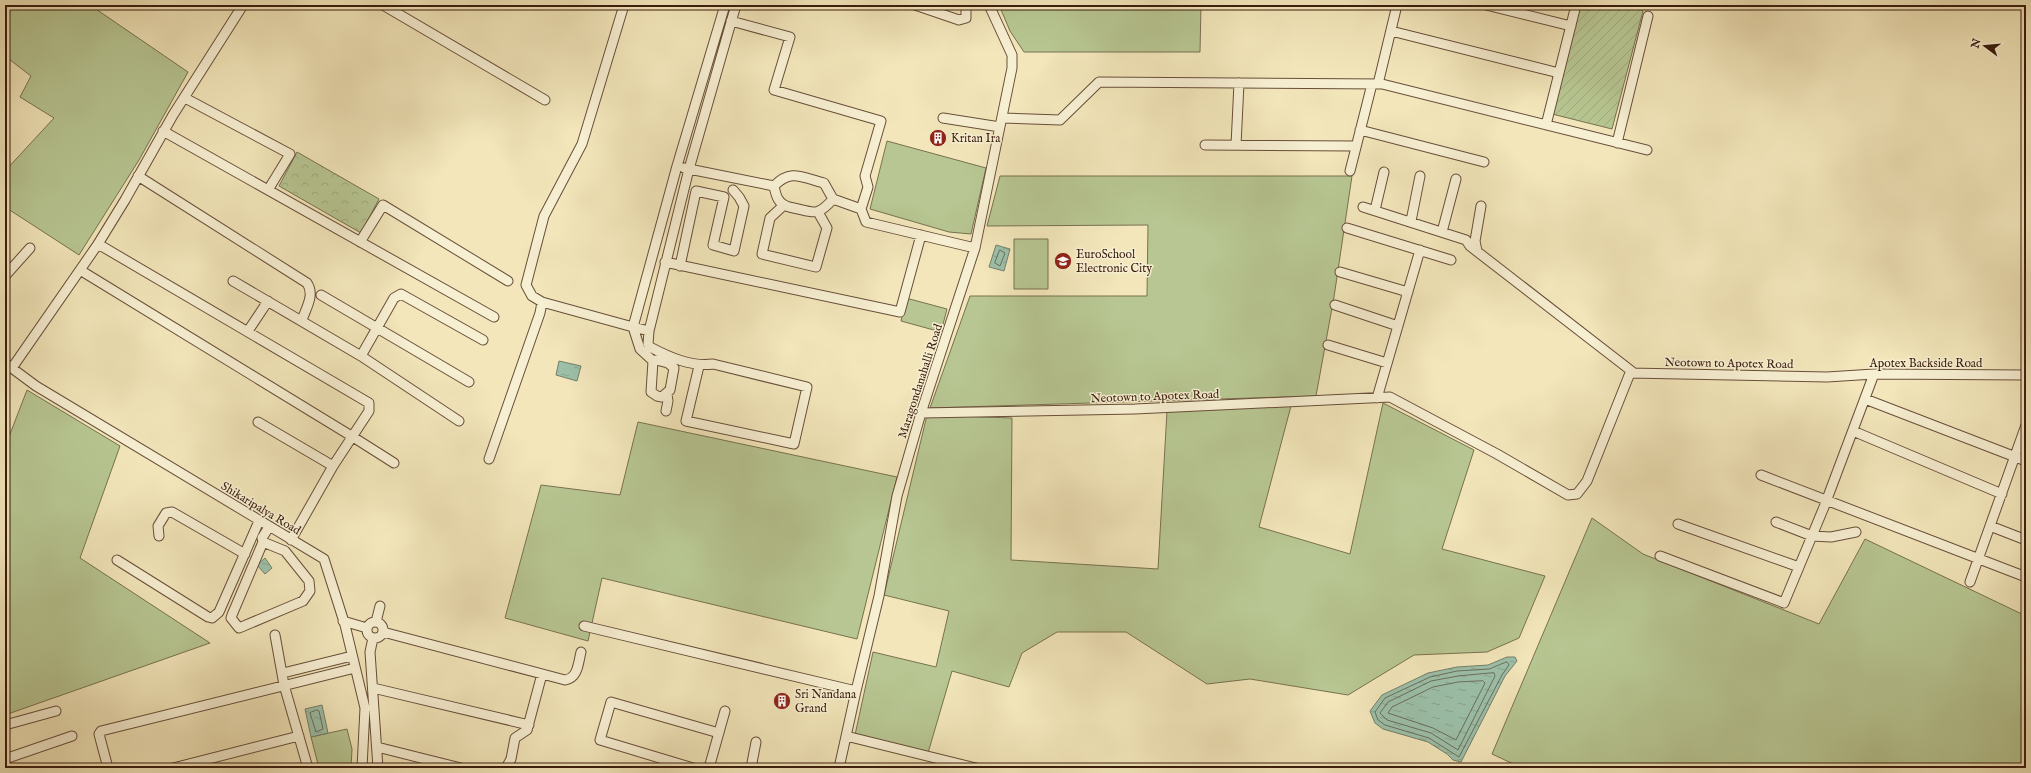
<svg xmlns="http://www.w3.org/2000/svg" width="2031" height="773" viewBox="0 0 2031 773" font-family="'IM FELL English',serif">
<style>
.grass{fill:#b7c692;stroke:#787150}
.forest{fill:url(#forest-crowns);stroke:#787150}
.garden{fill:url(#garden-furrows);stroke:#787150}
.water{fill:url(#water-ripples);stroke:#757e6b}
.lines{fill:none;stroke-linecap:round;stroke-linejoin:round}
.shore{stroke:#6b6e5c;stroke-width:1}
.minor-casing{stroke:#684e39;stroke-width:11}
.minor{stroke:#f7efd2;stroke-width:9}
.labels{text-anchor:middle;stroke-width:3;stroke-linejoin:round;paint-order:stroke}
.poi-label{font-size:12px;fill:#3a1c0e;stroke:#f7efd2;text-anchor:start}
.street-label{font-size:12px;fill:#3a1c0e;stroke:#f7efd2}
</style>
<defs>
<pattern id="forest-crowns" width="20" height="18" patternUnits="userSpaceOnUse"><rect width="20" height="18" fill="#b7c692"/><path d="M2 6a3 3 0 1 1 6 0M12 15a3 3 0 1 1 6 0" fill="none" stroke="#9eaa7d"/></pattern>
<pattern id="garden-furrows" width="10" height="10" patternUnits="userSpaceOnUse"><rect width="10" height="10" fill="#b7c692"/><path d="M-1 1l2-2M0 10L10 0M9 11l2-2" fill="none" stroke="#9eaa7d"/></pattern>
<pattern id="water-ripples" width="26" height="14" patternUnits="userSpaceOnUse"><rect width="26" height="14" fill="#9cc0a9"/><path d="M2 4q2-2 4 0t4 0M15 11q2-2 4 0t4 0" fill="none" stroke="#87a490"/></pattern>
</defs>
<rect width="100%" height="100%" fill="#f2e6ba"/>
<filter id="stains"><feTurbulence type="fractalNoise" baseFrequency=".005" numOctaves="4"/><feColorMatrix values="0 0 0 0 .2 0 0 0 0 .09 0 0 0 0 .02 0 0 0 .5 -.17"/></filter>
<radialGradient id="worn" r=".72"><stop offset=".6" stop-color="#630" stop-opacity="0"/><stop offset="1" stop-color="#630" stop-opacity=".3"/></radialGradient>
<!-- grass -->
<path class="grass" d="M5,5H90L188,72L139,160L79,255L5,207V171L54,118L20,97L31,76L5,56Z
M999,5H1201L1200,52H1024L1010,31Z
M887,141L986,168L971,234L949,232L870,209Z
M1000,176H1352L1334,297L1316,396L930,408L970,296H1147L1148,225L987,226Z
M1014,239H1048V289H1014Z
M906,298L947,309L941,332L901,321Z
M27,390L120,446L80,558L210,643L5,715V447Z
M1383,403L1474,450L1442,549L1545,576L1519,638L1487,652L1414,655L1348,695L1250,679L1207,684L1126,632H1057L1022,653L1009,687L952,671L928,753L855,735L873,652L936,667L949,611L884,595L927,415L1012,418L1011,560L1158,569L1167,411L1291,406L1259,527L1350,554Z
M638,422L897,477L857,639L602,578L588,641L505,618L541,485L620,495Z
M1592,518L1643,554L1819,624L1865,539L2026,616V768H1522L1492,754Z
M347,729L352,749L351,768H319L311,737Z"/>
<!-- forest -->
<path class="forest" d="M297,152L379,199L361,233L279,186Z"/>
<!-- garden -->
<path class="garden" d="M1579,5H1633L1643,11L1612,129L1552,114Z"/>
<!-- water -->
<path class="water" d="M996,245L1010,249L1004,271L989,267Z
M559,361L581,366L577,381L556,375Z
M265,558L272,568L265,574L257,565Z
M1507,657H1515L1517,661L1505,676L1461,762L1453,760L1447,754L1428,742L1383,729L1375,723L1370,711L1382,695L1428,673L1457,667L1488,665Z
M322,705L328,733L311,737L305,709Z"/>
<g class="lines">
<!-- shore -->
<path class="shore" d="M1000,250L1005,253L1000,266L995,263Z
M1507,662L1509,665L1502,675L1459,757L1429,738L1385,725L1378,720L1375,712L1385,698L1430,677L1457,671L1489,669Z
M1494,673L1495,676L1458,750L1431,733L1387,720L1380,713L1388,702L1431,681L1458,676Z
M1483,681L1485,683L1456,740L1433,728L1388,713L1392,707L1433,687L1458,682Z
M317,710L319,711L323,729L316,732L310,713Z"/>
<defs>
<path id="minor" d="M383,5L545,100
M624,5L582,144L544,216L526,285L532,296L542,302L633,327L640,349L653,361
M725,5L677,166L633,327L649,331L689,169L736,5
M915,5L959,20L966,18V5
M1486,5L1571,26
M731,21L790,37L774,90L881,121L865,176L868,187L861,209
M1391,31L1559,73
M1378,84L1397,5
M185,98L290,154L268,190
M943,118L1000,127
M1002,118L1060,120L1099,82L1382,84L1647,150
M1546,125L1576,5
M1360,130L1484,162
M163,131L494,317
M1617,143L1648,16
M1205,145L1356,146
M1236,145L1239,83
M684,168L774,186
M1350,171L1372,84
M138,176L307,283C315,295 306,308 302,320
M833,199C816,219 812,211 789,207C778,204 776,196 774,186C791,168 803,178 824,183L833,199L861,209L866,222L975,248
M784,205L770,218L762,254L816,267L827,228L818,212
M1363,207L1466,240L1470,246L1634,373
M1375,210L1384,172
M1411,221L1420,176
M1347,228L1451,260
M1442,232L1456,179
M360,242L383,205L508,281
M98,244L369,403V411L333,466L291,540
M1477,251L1475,241L1481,206
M665,262L900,312L921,235
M680,266L696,191L724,197L713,245L734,251L744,206L739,197L733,190
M80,270L353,437L394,463
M1340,272L1408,292
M5,276L30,248
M233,281L361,356L459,421
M321,295L469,382
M1335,305L1398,326
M248,331L268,301
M649,331L648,344L650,347C669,357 691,367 713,364L807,387L794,444L686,421L699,366
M1328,345L1387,363
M361,356L394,298L401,294L483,340
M656,360L668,363L674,368L670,390L662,397L657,396L651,392L653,361Z
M5,363L36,386L324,559L345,625L365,708L362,768
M12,368L98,244L125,200L173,115L243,5
M1377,398L1420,250
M1865,399L2026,461
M666,411L668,401L667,394
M921,413L1135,409L1390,397L1497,454L1568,495L1577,494L1587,481L1630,373L1827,377L1874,374L2026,375
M258,422L333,466
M1853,431L2002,494
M489,459L540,313L542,302
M1761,475L2026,577
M1776,522L1812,536L1831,537L1856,532
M1678,524L1799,567
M1990,526L2026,540
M159,536L158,526L166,513L172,512L245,554
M263,542L285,551L309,581L310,591L303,601L239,628L231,618L232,615L263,542L262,538L269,527
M1660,556L1784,603L1824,507L1874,374
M117,560L208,617L212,618L219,612L259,521
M1970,582L2026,425
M343,621L367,628
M367 630a8 8 0 1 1 16 0a8 8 0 1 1-16 0Z
M376,622L380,606
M584,626L856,691
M383,632L565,680C578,678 578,664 581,652
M275,635L284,685L308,768
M373,638L370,652L378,768
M283,673L352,656
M373,688L529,725
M5,725L56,711
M846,736L976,768
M377,747L461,768
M5,759L72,736
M108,768L99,734L101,731L355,668
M173,768L299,736
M506,768L511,759L515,738L527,730L542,674
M693,768L600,740L611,702L719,733
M709,768L725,711
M751,768L756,742
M839,768L856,691L879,596L897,496L921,413L975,248L1012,68V55L989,5"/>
</defs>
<!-- minor casing -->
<use href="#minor" class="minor-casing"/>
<!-- minor -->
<use href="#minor" class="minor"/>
</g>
<!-- icons -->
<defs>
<symbol id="building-disc" viewBox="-11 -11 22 22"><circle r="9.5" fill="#8f2418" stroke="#f7efd2"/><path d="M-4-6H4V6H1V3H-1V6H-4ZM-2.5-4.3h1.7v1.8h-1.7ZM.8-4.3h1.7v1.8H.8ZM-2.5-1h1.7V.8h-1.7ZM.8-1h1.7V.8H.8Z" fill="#fff"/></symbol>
<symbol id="school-disc" viewBox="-11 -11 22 22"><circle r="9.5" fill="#8f2418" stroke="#f7efd2"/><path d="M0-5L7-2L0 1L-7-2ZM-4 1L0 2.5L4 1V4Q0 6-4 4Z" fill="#fff"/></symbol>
</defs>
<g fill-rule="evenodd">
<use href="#building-disc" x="928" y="128" width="20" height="20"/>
<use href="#school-disc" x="1053" y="251" width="20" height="20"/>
<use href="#building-disc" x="772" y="691" width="20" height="20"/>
</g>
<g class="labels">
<!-- poi labels -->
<g class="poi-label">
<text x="951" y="142">Kritan Ira</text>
<text x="1076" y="258">EuroSchool<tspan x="1076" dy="14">Electronic City</tspan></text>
<text x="795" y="698">Sri Nandana<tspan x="795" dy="14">Grand</tspan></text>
</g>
<!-- street labels -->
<g class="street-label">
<text transform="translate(1729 363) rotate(1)" y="4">Neotown to Apotex Road</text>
<text x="1926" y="367">Apotex Backside Road</text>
<text transform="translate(920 381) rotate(-72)" y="4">Maragondanahalli Road</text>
<text transform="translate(1155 396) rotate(-2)" y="4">Neotown to Apotex Road</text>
<text transform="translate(261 508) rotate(31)" y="4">Shikaripalya Road</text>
</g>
</g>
<!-- margin -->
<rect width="2031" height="773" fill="none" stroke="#f2e6ba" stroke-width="20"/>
<rect x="6" y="6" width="2019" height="761" fill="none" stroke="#3a1c0e" stroke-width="2"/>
<rect x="10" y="10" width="2011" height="753" fill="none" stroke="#3a1c0e"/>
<!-- north arrow -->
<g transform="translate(1985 46) rotate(286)" stroke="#f7efd2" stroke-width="3" paint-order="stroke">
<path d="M0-3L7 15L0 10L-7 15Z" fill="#3a1c0e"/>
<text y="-6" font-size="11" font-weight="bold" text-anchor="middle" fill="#3a1c0e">N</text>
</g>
<rect width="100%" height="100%" filter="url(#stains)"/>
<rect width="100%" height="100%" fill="url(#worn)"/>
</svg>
